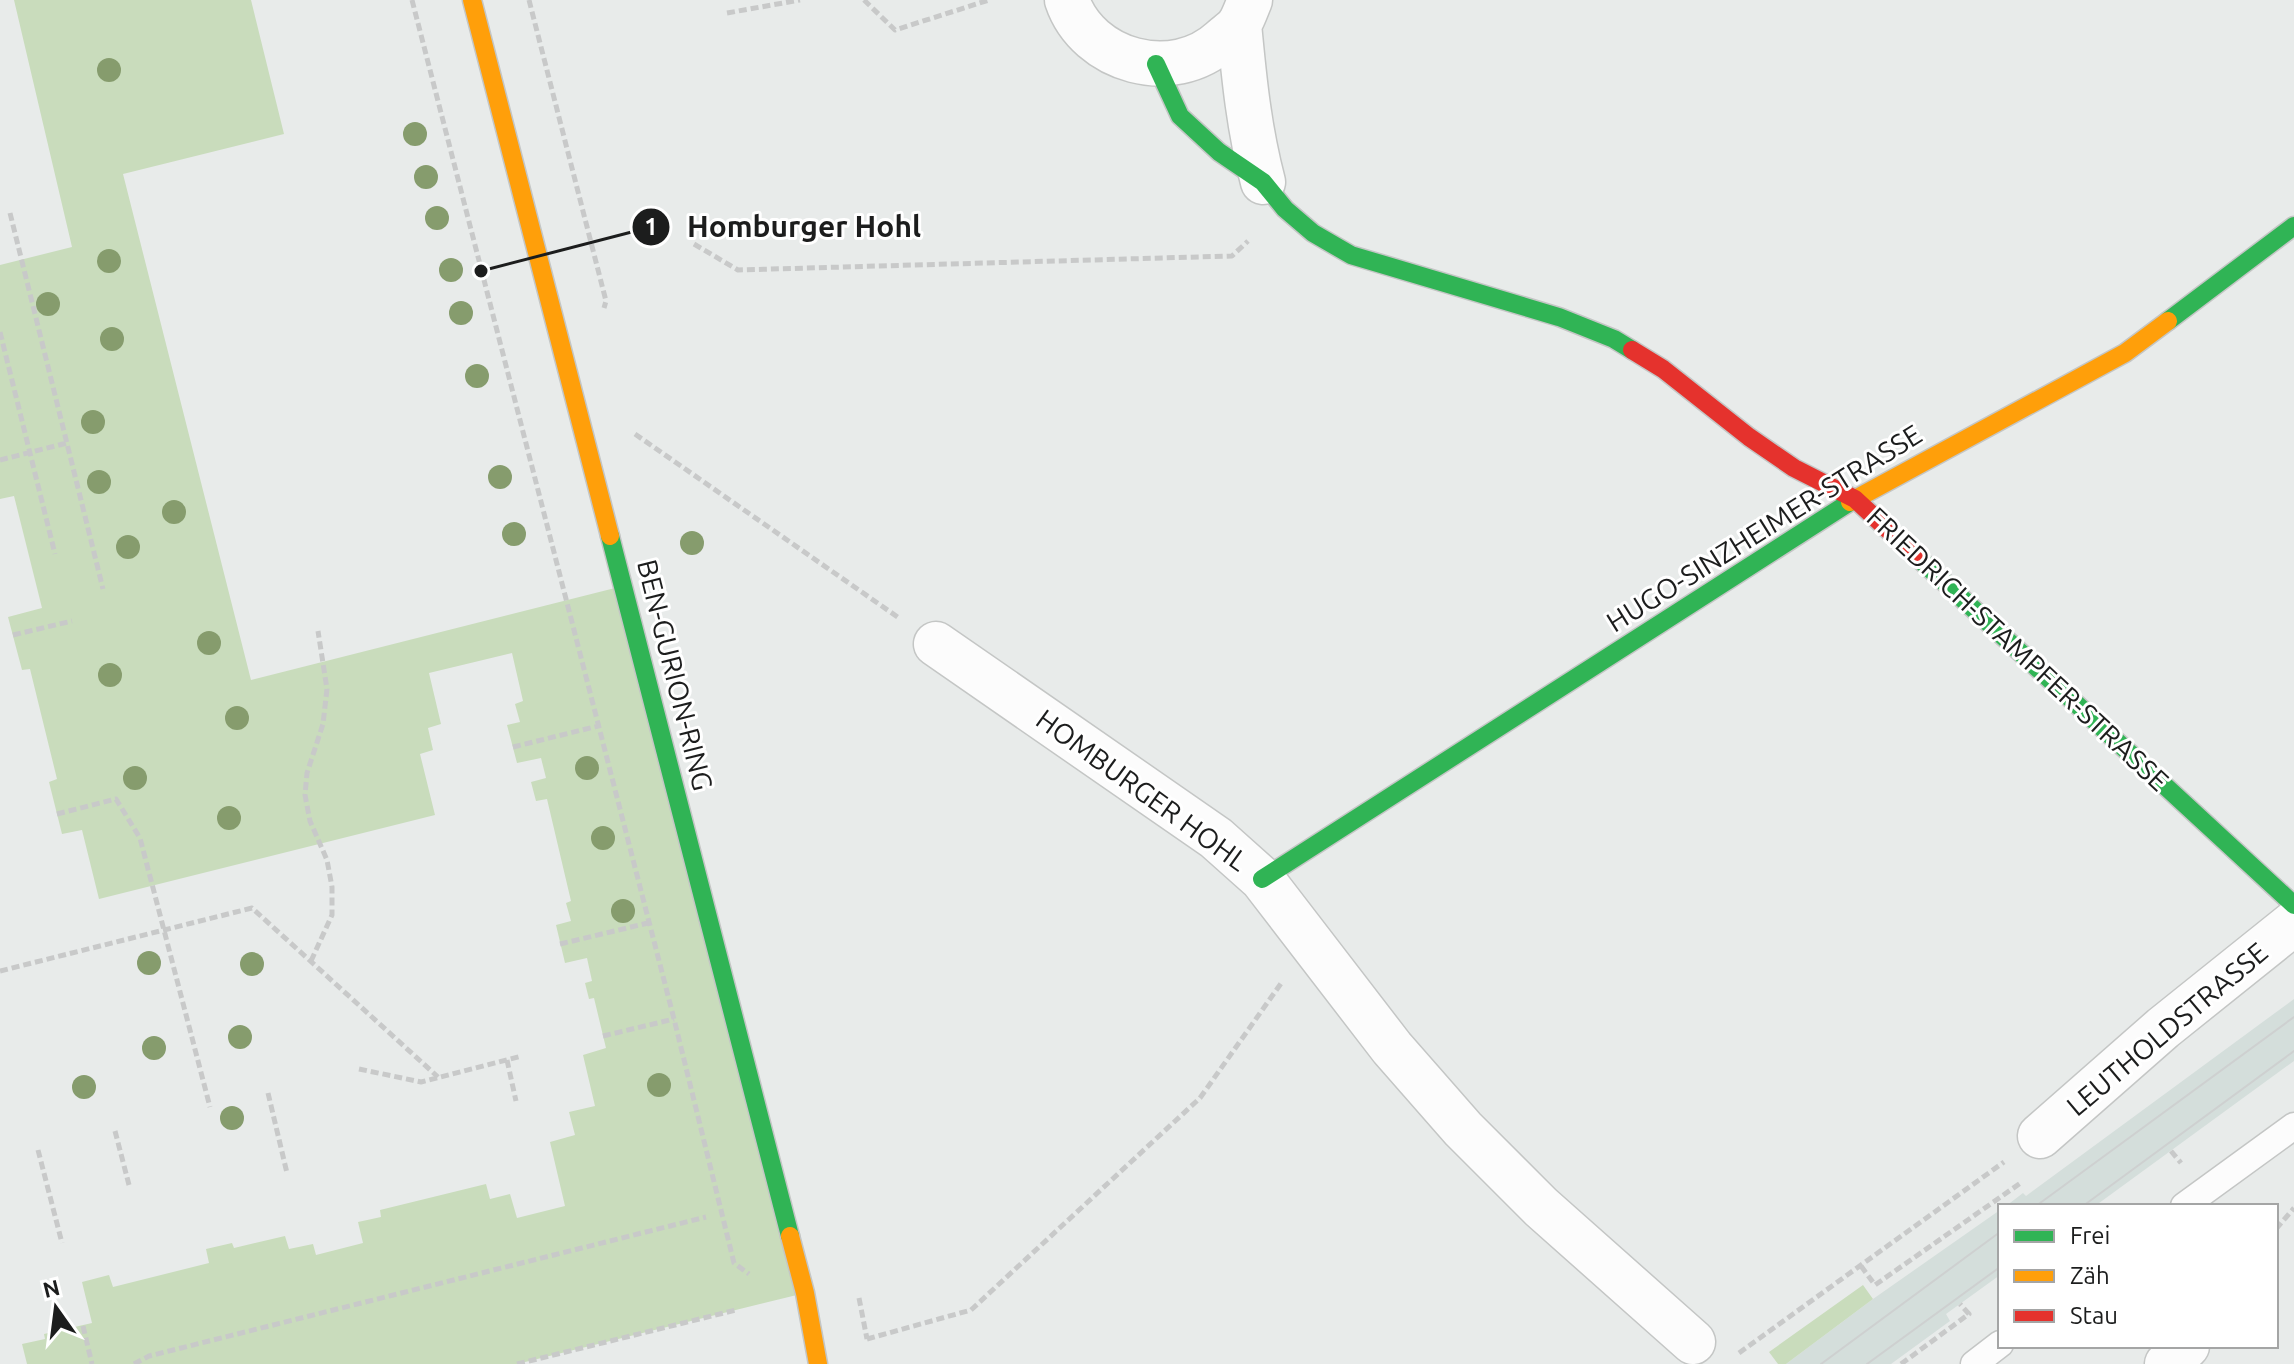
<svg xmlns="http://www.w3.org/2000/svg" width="2294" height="1364" viewBox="0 0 2294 1364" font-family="Ubuntu,sans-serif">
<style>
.built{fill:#d4dedb}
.green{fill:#c9dcbc}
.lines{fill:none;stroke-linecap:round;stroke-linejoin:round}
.lane-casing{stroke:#c4c6c5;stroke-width:29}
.street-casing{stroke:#c4c6c5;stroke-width:47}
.fast-casing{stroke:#c4c6c5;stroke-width:21}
.slow-casing{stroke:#c4c6c5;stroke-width:21}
.jam-casing{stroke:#c4c6c5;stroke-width:21}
.path{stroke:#c8c9c9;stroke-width:5;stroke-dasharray:8 4;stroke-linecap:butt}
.lane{stroke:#fcfcfc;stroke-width:26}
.street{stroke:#fcfcfc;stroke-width:44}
.fast{stroke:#30b455;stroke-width:18}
.slow{stroke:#ff9f0a;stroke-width:18}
.jam{stroke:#e5322d;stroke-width:18}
.tram{stroke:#ced0d0;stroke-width:2}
.tree{fill:#869c6d}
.labels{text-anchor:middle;stroke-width:6;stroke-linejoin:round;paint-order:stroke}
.street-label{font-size:28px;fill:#1c1d1d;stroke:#fff}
.leader{fill:none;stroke:#1c1d1d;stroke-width:3}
.callout-dot{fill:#1c1d1d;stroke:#fff;stroke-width:3}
.mark-label{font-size:24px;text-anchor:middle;font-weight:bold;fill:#fff}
.callout-label{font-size:30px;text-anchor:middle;font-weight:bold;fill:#1c1d1d;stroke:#fff;stroke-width:6;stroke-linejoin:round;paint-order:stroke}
</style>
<rect width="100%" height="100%" fill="#e8ebea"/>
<!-- built -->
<path class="built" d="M2294,999V1061L2095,1206H2006L2023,1193L2026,1196Z
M2000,1210V1275L1946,1314L1950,1321L1891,1364H1786L1873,1299Z"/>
<!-- green -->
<path class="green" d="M14,0H251L284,134L123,174L251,680L623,586L805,1293L517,1364H27L22,1344L45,1339L44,1334L92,1323L82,1282L109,1275L113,1287L209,1263L206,1249L232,1243L234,1248L285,1236L289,1249L313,1244L316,1255L363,1243L358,1222L381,1217L380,1210L486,1184L490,1199L510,1194L517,1218L565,1206L550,1142L575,1135L569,1112L595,1106L583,1055L606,1048L594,998L589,999L585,983L592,981L587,958L565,963L556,925L571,921L566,903L571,901L547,799L536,801L531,782L546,778L541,758L517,763L507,725L520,722L515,704L523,701L512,653L429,673L441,724L428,728L433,750L420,754L435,815L99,899L82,830L62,834L49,782L57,779L30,669L22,670L8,617L42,608L14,496L0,499V265L72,247Z
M1863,1285L1873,1299L1786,1364H1778L1769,1352Z"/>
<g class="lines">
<defs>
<path id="lane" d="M2184,1206L2294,1126
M1974,1364L2000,1344"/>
<path id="street" d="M1067,0C1088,62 1173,85 1222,40C1227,35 1236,30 1240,23C1244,16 1247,7 1250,0
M1239,24C1244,78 1249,129 1263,182
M936,644L1216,838L1262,879L1392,1048L1463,1129L1541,1207L1693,1342
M2040,1136L2163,1028L2294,923
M2167,1364L2187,1346"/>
<path id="fast" d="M1156,64L1180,116L1219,152L1263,182L1285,209L1313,233L1351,255L1559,317L1614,339L1632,350
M2168,321L2294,226
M610,536L790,1236
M1915,555L2294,905
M1262,879L1850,502"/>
<path id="slow" d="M472,0L610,536
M1850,502L2125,353L2168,321
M790,1236L805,1293L818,1364"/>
<path id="jam" d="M1632,350L1663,369L1749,437L1794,468L1855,499L1915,555"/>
</defs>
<!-- lane casing -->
<use href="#lane" class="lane-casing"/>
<!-- street casing -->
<use href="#street" class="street-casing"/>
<!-- fast casing -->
<use href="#fast" class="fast-casing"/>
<!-- slow casing -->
<use href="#slow" class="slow-casing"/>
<!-- jam casing -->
<use href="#jam" class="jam-casing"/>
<!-- path -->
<path class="path" d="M412,0L674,1019L734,1263L749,1274
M529,0L606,301L604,308
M864,0L895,30L989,0
M727,13L800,0
M10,213L103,589
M694,244L738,270L1232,256L1248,241
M0,332L55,554
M635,434L899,618
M0,460L67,443
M13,635L72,621
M513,747L598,726
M57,814L116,799L140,838L210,1107
M560,944L648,923
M311,961L332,915V887L327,860L310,821L305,795L307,773L323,724L327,689L318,631
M0,971L252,908L438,1077
M603,1036L674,1019
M507,1060L516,1101
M359,1069L421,1082L522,1056
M268,1093L287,1173
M115,1131L129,1185
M38,1150L62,1243
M2171,1151L2181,1163
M2276,1229L2294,1208
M1861,1266L1875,1285L2022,1182
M859,1298L867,1339
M83,1326L92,1364
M867,1339L971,1310L1200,1098L1282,982
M1739,1353L2004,1162
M134,1364L149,1356L706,1217
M517,1364L736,1310
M1901,1364L1969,1314L1960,1304"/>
<!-- lane -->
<use href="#lane" class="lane"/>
<!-- street -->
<use href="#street" class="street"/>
<!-- fast -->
<use href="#fast" class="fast"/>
<!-- slow -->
<use href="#slow" class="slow"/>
<!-- jam -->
<use href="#jam" class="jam"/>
<!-- tram -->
<path class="tram" d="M2036,1206L2294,1017
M2083,1206L2294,1051
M1821,1364L2000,1232
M1867,1364L2000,1267"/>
</g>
<!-- trees -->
<g class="tree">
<circle cx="109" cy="70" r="12"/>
<circle cx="415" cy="134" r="12"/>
<circle cx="426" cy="177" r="12"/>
<circle cx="437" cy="218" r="12"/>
<circle cx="109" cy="261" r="12"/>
<circle cx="451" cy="270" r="12"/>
<circle cx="48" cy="304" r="12"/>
<circle cx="461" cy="313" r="12"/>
<circle cx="112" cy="339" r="12"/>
<circle cx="477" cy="376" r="12"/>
<circle cx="93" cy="422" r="12"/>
<circle cx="500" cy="477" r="12"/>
<circle cx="99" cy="482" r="12"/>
<circle cx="174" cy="512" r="12"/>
<circle cx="514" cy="534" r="12"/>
<circle cx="692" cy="543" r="12"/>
<circle cx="128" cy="547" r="12"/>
<circle cx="209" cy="643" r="12"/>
<circle cx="110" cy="675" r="12"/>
<circle cx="237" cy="718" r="12"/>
<circle cx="587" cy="768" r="12"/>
<circle cx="135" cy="778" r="12"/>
<circle cx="229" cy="818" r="12"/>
<circle cx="603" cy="838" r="12"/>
<circle cx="623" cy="911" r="12"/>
<circle cx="149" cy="963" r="12"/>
<circle cx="252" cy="964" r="12"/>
<circle cx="240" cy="1037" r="12"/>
<circle cx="154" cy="1048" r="12"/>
<circle cx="659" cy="1085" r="12"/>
<circle cx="84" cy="1087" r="12"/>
<circle cx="232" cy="1118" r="12"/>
</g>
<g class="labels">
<!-- street labels -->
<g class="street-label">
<text transform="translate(1764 528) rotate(-32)" y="10">HUGO-SINZHEIMER-STRASSE</text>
<text transform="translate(2018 649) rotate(43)" y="10">FRIEDRICH-STAMPFER-STRASSE</text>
<text transform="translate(675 675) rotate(76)" y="10">BEN-GURION-RING</text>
<text transform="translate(1142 790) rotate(36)" y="10">HOMBURGER HOHL</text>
<text transform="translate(2167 1029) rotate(-40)" y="10">LEUTHOLDSTRASSE</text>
</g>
</g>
<!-- callouts -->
<path class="leader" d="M481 271L651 227"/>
<g class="callout-dot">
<circle cx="481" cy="271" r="8"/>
<circle cx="651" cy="227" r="20"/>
</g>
<g class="mark-label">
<text x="651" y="235">1</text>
</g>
<g class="callout-label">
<text x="804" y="237">Homburger Hohl</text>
</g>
<!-- legend -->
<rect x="1998" y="1204" width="280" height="144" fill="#ffffff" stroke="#a4a5a5" stroke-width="2"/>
<rect x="2014" y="1230" width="40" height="12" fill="#30b455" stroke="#a4a5a5" stroke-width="2"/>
<text x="2070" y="1244" font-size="24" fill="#1c1d1d">Frei</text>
<rect x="2014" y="1270" width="40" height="12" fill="#ff9f0a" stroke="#a4a5a5" stroke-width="2"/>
<text x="2070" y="1284" font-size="24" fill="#1c1d1d">Zäh</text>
<rect x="2014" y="1310" width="40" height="12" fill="#e5322d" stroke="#a4a5a5" stroke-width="2"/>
<text x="2070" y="1324" font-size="24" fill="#1c1d1d">Stau</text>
<!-- north arrow -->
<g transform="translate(56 1308) rotate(346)" stroke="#ffffff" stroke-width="6" paint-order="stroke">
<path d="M0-6L14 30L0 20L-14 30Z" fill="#1c1d1d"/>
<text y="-12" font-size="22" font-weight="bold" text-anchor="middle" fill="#1c1d1d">N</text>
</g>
</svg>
